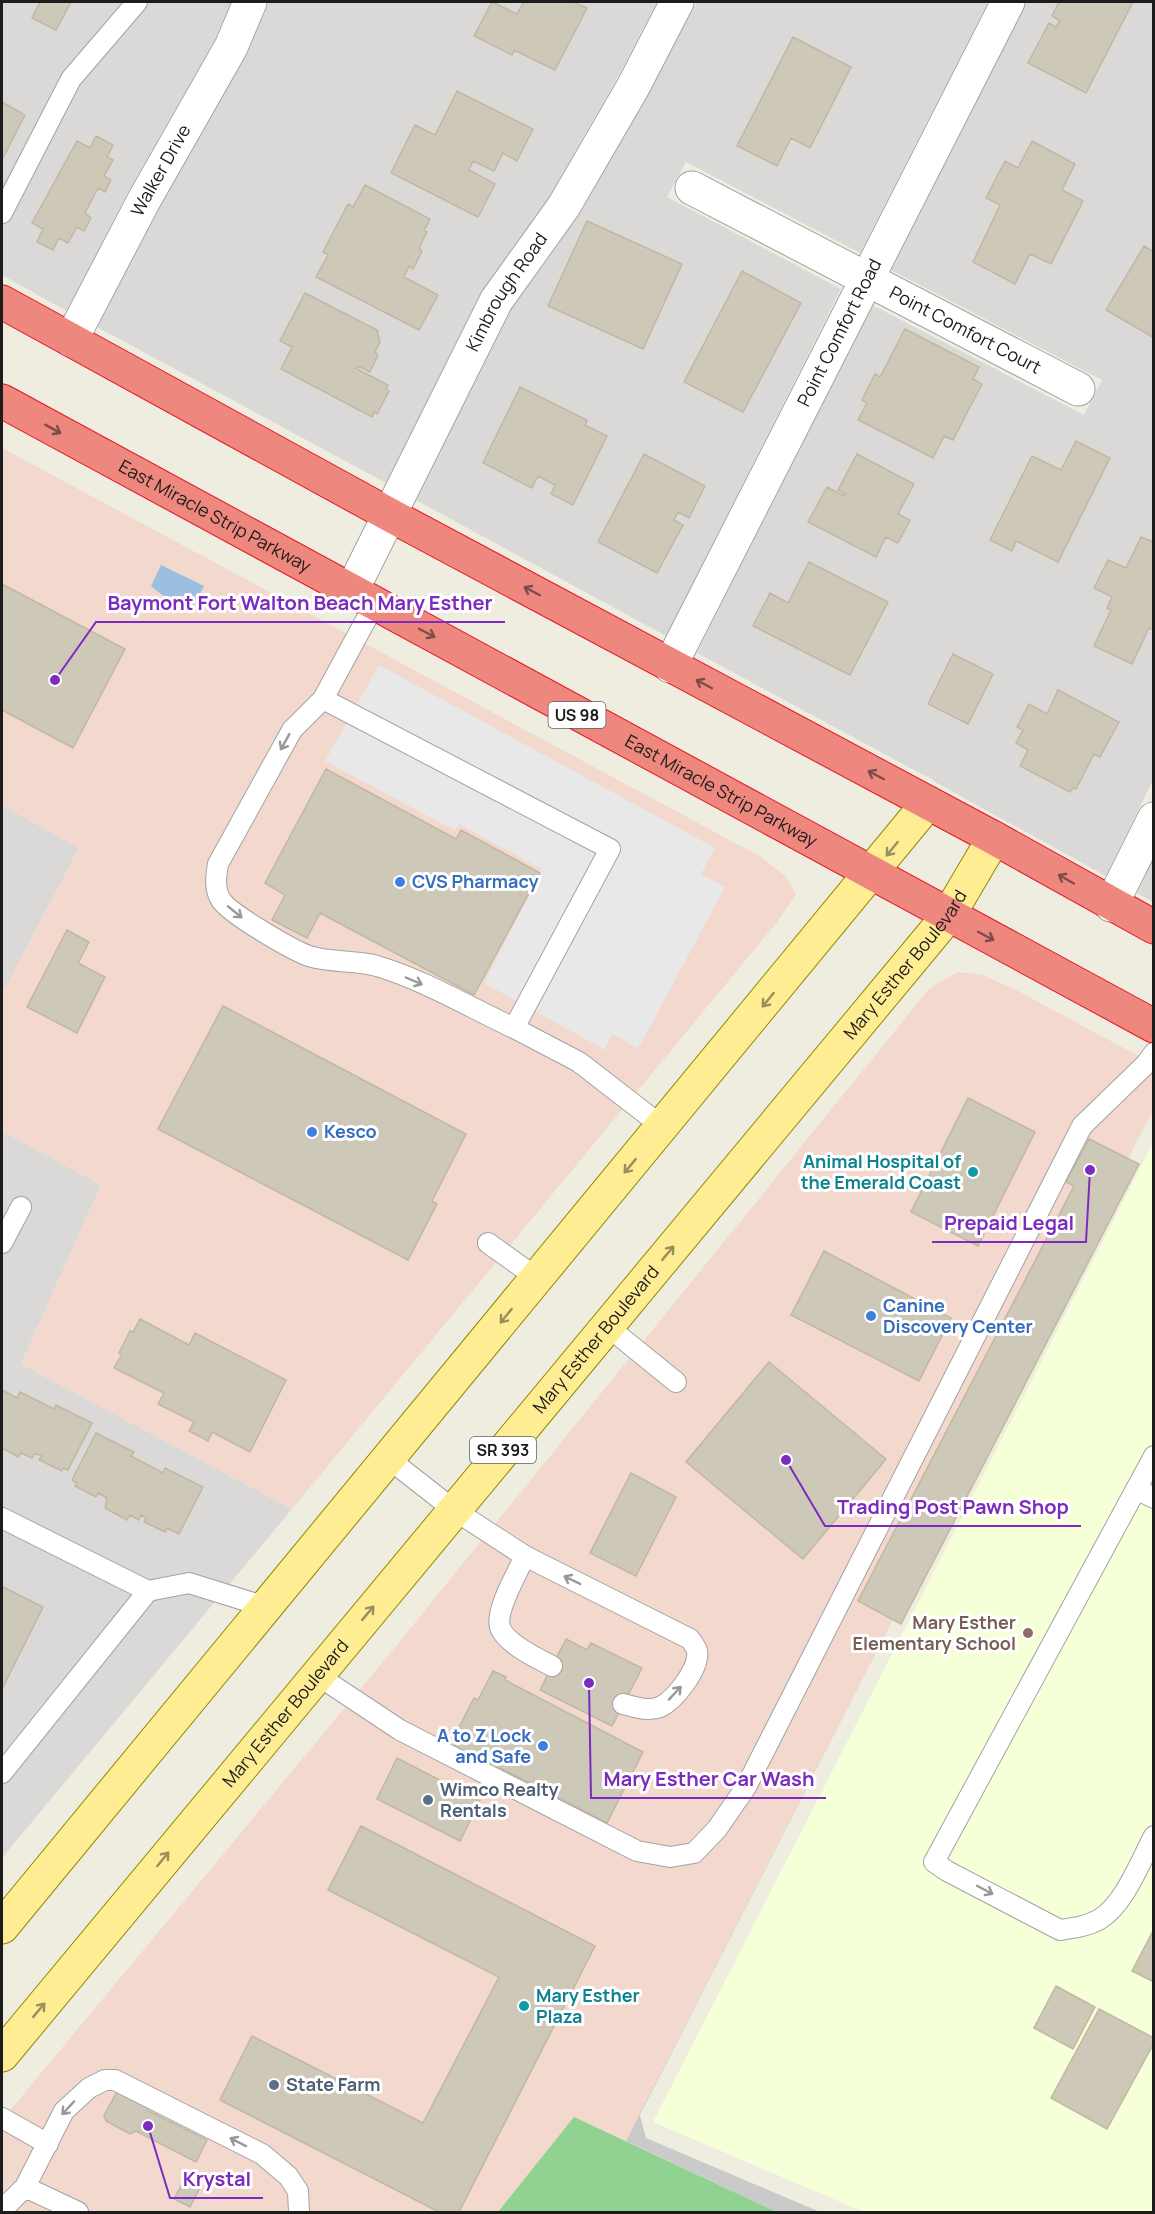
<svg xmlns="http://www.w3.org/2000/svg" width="1155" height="2214" viewBox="0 0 1155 2214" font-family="Manrope,sans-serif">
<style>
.residential{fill:#dad9d8}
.commercial{fill:#f2d8cd}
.education{fill:#f5ffd8}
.religious{fill:#cacaca}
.forest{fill:#92d290}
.parking{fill:#e8e8e8}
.water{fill:#9bbfe1}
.building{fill:#cec8b9;stroke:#c1b8a1;stroke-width:1.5}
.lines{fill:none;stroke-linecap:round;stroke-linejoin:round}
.lane-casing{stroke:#a3a3a3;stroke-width:22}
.street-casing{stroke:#a3a3a3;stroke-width:35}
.primary-casing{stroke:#938900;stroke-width:35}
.highway-casing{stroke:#e61324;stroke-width:35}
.lane{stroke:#fff;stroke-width:20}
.street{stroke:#fff;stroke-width:33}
.primary{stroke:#ffed94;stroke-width:33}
.highway{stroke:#ee887f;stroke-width:33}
.oneway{stroke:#7a4d49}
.oneway2{stroke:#999}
.oneway3{stroke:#998f5e}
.shop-dot{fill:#3f7fe0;stroke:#fff;stroke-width:2}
.culture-dot{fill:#0f9aa8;stroke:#fff;stroke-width:2}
.education-dot{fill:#8d6e63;stroke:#fff;stroke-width:2}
.service-dot{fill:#5c6f8a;stroke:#fff;stroke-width:2}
.labels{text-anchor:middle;stroke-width:6;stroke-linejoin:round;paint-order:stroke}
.shield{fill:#fff;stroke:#606060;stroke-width:1.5}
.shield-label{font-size:16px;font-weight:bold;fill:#1c1c1c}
.street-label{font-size:18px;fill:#1c1c1c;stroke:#fff}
.shop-label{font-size:18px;font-weight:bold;fill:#366cbe;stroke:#fff;text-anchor:start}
.culture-label{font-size:18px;font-weight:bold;fill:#0d838f;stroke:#fff;text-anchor:end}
.education-label{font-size:18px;font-weight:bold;fill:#785e54;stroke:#fff;text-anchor:end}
.service-label{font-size:18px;font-weight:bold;fill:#4e5e75;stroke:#fff;text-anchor:start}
.leader{fill:none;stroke:#7b2cbf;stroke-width:2}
.callout-dot{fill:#7b2cbf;stroke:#fff;stroke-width:2}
.callout-label{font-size:20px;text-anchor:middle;font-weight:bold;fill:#7b2cbf;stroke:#fff;stroke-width:6;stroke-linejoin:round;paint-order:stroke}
</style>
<rect width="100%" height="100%" fill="#eeede0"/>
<!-- residential -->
<path class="residential" d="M2,2H231L215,39L129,190L67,311L2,275Z
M269,2H657L617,78L549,197L480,294L386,483L97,327L159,208L247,54Z
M697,2H988L860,253L686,162L667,197L841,289L666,636L416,500L510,311L578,217L647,96Z
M1027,2H1153V780L1106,876L935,782L928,776L927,777L697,653L872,305L1084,415L1102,380L891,270Z
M2,805L79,848L2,994Z
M1153,858L1154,902H1153L1137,893Z
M2,1131L101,1185L21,1364L292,1509L2,1858Z"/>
<!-- commercial -->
<path class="commercial" d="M2,448L761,857L786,877L796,894L778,921L292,1509L21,1364L101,1185L2,1131V994L79,848L2,805Z
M957,972L983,975L1020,992L1153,1064V1110L626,2141L574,2118L498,2212H2V2120L383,1662L929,989Z"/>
<!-- education -->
<path class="education" d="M1153,1143V2212H864L653,2122Z"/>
<!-- religious -->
<path class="religious" d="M976,1456L640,2115L646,2138L820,2212H777L626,2141Z"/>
<!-- forest -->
<path class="forest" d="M574,2117L777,2212H498Z"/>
<!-- parking -->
<path class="parking" d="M379,665L715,848L701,874L725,887L638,1049L612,1033L605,1050L484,983L542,869L459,824L454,830L325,761Z"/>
<!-- water -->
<path class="water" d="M161,565L204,586L190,612L161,594L151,586Z"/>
<!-- building -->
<path class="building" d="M40,2H71L56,30L32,18Z
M492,2L517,14L524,2H573L587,8L555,70L514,50L512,55L474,36Z
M1059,2H1133L1086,93L1028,63L1049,23L1056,27L1060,21L1052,16Z
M793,37L851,67L810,148L791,138L777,166L737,146Z
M457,91L533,129L517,161L503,153L494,171L473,161L469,170L495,184L478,217L391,173L415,125L435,135Z
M2,102L25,115L2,160Z
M96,136L113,145L107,157L113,160L104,176L111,180L105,192L98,188L85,213L91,218L84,231L77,227L68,243L59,238L53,250L37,242L43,229L32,223L77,141L90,148Z
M1032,141L1075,164L1062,190L1083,201L1051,264L1030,254L1015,284L973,262L1000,205L986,198L1005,161L1018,168Z
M365,185L430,219L424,231L427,232L419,248L422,251L413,269L409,266L404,277L438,295L419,330L316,277L328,255L323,252L348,204L353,207Z
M587,221L682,264L643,349L548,306Z
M1144,246L1154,252V338L1106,310Z
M742,271L801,303L743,412L684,382Z
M305,293L377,330L380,342L375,352L378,355L370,372L358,366L357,369L388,385L386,389L389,391L377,414L374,412L372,417L281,369L292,347L280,341Z
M905,329L979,367L973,379L982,384L953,440L944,436L933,458L858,420L867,403L862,400L875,374L880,377Z
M520,387L587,420L585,425L607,436L573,505L551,494L555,485L538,476L532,488L483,463Z
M1076,441L1110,458L1058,562L1016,541L1012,551L990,540L1032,456L1061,470Z
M644,454L705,486L689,518L678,512L674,520L683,525L657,573L598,542Z
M857,454L914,484L898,514L910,520L898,543L886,537L876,557L808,522L827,487L844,496L846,494L838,490Z
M1141,537L1154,542V630L1149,628L1132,664L1094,646L1111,610L1107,608L1112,597L1094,588L1108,560L1126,568Z
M809,562L888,602L850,675L753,626L770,593L788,603Z
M2,584L125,649L73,748L2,710Z
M953,654L993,674L968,724L928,704Z
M1058,690L1119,722L1100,757L1094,754L1076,789L1073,788L1070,792L1020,766L1028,750L1016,743L1023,730L1017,727L1029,704L1047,714Z
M326,769L456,839L461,830L540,873L474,995L320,913L307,938L272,920L285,895L265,883Z
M67,930L89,942L78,963L105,977L77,1033L27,1007Z
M223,1006L466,1134L432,1201L437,1204L408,1260L158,1129Z
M968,1098L1035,1132L978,1246L911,1212Z
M1089,1139L1139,1164L901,1624L858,1601L1074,1186L1066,1182Z
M824,1251L951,1318L919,1381L791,1315Z
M140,1319L189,1345L195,1333L286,1380L250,1452L212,1432L208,1441L189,1431L194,1422L158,1404L164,1393L114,1368L122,1354L119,1353L130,1331L133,1332Z
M769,1362L886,1459L803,1559L686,1462Z
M2,1390L17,1398L20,1392L54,1409L56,1405L92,1423L68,1470L63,1468L62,1471L39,1460L42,1456L35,1453L32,1458L21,1453L18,1457L2,1448Z
M96,1433L134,1452L131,1456L163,1473L165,1468L203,1487L179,1534L167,1528L165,1532L144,1522L146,1518L141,1515L139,1520L130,1515L127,1520L105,1508L107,1498L98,1493L96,1497L75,1486L77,1483L72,1480Z
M631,1473L676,1497L636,1576L590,1553Z
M3,1587L43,1607L2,1689V1591Z
M566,1639L587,1650L591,1643L642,1668L612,1726L540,1690Z
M493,1671L506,1677L505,1680L643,1752L607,1823L468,1751L467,1754L454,1747L458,1739L454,1737L474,1698L478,1700Z
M397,1758L480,1801L460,1841L377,1799Z
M361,1826L595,1946L459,2212H439L220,2100L252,2036L423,2123L499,1977L328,1890Z
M1154,1929V1982L1132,1971Z
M1056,1986L1095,2007L1073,2049L1034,2028Z
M1099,2009L1154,2038V2043L1107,2129L1051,2098Z
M117,2092H121L147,2106V2110L207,2140L196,2162L136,2131L130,2134L106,2121L104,2115Z
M184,2180L200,2188L190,2207L174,2199Z"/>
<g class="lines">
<defs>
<path id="lane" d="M2,213L71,79L137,2
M374,605L323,699L610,849L514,1028L579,1062L663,1127
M323,699L292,730L218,864C216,876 214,889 221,900C230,914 292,950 309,956C331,963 355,960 377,966C424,980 469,1007 514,1028
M2,1243L21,1207
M488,1243L537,1278
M607,1326L676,1382
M1154,1456L934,1862L947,1871L1060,1930C1074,1928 1088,1926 1100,1919C1125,1903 1140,1862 1154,1836
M389,1459L454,1510L525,1556
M1136,1489L1154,1498
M2,1518L148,1591L189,1583L266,1607
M552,1666C538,1659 505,1643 500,1627C495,1610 518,1572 525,1556L690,1639C692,1642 696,1647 697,1651C700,1668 675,1700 660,1707C648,1712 635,1707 623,1704
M317,1675L400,1730L637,1851L670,1857L694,1853L717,1829L746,1787L1082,1126L1145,1065L1154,1053
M2,1773L148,1591
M2,2118L48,2144
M2,2210L25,2187
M78,2212L25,2187L64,2111L89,2088L105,2080H115L262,2154L288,2176L298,2191L299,2212"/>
<g id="street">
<path id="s1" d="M692,188L1078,389"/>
<path id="s2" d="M71,340L144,200L231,47L250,2"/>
<path id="s3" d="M351,592L496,301L564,206L633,87L677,2"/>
<path id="s4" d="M670,666L1008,2"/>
<path d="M1111,905L1154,819"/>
</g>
<g id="primary">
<path d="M2,1927L928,803"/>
<path id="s5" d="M2,2055L948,916L994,838"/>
</g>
<g id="highway">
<path d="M2,302L390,515L994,838L1154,927"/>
<path id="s6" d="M2,401L1154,1026"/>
</g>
</defs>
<!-- lane casing -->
<use href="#lane" class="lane-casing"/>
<!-- street casing -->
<use href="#street" class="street-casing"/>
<!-- primary casing -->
<use href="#primary" class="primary-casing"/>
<!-- highway casing -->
<use href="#highway" class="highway-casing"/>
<!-- lane -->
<use href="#lane" class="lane"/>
<!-- street -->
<use href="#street" class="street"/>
<!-- primary -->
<use href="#primary" class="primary"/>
<!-- highway -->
<use href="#highway" class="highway"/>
</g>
<!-- one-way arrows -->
<defs><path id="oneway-shaft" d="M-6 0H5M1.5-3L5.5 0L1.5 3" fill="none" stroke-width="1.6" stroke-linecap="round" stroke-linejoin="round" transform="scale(1.5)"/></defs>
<g class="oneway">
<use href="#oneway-shaft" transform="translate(53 429) rotate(29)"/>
<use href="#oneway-shaft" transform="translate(532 591) rotate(-152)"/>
<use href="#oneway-shaft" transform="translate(427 633) rotate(28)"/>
<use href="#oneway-shaft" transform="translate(704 684) rotate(-152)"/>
<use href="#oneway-shaft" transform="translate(876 775) rotate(-152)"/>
<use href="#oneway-shaft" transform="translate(1066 879) rotate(-150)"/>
<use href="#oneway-shaft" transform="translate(986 936) rotate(28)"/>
</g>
<g class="oneway2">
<use href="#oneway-shaft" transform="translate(285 742) rotate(119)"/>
<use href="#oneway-shaft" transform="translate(235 912) rotate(39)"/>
<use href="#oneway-shaft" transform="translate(414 981) rotate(23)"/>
<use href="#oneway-shaft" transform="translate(572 1580) rotate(-154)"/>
<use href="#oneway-shaft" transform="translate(675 1693) rotate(-47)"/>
<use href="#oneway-shaft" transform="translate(985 1890) rotate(28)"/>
<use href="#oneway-shaft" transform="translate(68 2108) rotate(133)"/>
<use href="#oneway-shaft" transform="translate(238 2142) rotate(-153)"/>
</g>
<g class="oneway3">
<use href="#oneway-shaft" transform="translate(892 849) rotate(129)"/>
<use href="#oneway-shaft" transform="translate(768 1000) rotate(129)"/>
<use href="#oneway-shaft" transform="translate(630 1166) rotate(130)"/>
<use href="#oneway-shaft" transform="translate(668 1253) rotate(-50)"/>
<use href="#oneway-shaft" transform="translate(506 1316) rotate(129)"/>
<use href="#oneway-shaft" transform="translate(368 1613) rotate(-50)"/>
<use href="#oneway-shaft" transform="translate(163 1859) rotate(-51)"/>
<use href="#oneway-shaft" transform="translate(39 2010) rotate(-50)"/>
</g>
<!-- markers -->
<g class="shop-dot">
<circle cx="400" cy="882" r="6"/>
<circle cx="312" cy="1132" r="6"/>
<circle cx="871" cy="1316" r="6"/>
<circle cx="543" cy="1746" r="6"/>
</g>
<g class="culture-dot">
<circle cx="973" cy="1172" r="6"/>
<circle cx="524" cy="2006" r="6"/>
</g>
<circle class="education-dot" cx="1028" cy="1633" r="6"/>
<g class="service-dot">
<circle cx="428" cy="1800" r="6"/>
<circle cx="274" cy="2085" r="6"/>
</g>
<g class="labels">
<!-- shield labels -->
<g class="shield">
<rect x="548.5" y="702" width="57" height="26" rx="4.5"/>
<rect x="470" y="1437" width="66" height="26" rx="4.5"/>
</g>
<g class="shield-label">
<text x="577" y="721">US 98</text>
<text x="503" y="1456">SR 393</text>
</g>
<!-- street labels -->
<g class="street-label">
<text dy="6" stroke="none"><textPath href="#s2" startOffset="192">Walker Drive</textPath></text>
<text dy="6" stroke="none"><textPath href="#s3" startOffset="338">Kimbrough Road</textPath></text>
<text dy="6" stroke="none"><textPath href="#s1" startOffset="308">Point Comfort Court</textPath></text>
<text dy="6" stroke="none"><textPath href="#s4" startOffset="374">Point Comfort Road</textPath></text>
<text dy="6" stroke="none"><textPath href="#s6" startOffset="242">East Miracle Strip Parkway</textPath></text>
<text dy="6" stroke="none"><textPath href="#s6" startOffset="818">East Miracle Strip Parkway</textPath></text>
<text dy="6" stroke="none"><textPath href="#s5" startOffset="1416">Mary Esther Boulevard</textPath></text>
<text dy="6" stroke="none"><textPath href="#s5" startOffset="930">Mary Esther Boulevard</textPath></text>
<text dy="6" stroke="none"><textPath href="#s5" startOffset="444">Mary Esther Boulevard</textPath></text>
</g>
<!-- shop labels -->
<g class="shop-label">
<text x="412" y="888">CVS Pharmacy</text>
<text x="324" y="1138">Kesco</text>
<text x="883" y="1312">Canine<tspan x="883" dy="21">Discovery Center</tspan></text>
<text x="531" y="1742" text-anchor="end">A to Z Lock<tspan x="531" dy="21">and Safe</tspan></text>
</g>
<!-- culture labels -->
<g class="culture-label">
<text x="961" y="1168">Animal Hospital of<tspan x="961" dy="21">the Emerald Coast</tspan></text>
<text x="536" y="2002" text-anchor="start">Mary Esther<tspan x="536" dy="21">Plaza</tspan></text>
</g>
<!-- education labels -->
<g class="education-label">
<text x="1016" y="1629">Mary Esther<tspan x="1016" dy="21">Elementary School</tspan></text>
</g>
<!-- service labels -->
<g class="service-label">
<text x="440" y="1796">Wimco Realty<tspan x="440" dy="21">Rentals</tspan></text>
<text x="286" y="2091">State Farm</text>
</g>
</g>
<!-- callouts -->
<path class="leader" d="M55 680L96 622H505M1090 1170L1086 1242H932M786 1460L825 1526H1081M589 1683L591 1798H826M148 2126L170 2198H263"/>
<g class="callout-dot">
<circle cx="55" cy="680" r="6"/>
<circle cx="1090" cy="1170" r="6"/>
<circle cx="786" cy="1460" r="6"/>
<circle cx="589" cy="1683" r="6"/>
<circle cx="148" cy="2126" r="6"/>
</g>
<g class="callout-label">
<text x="300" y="610">Baymont Fort Walton Beach Mary Esther</text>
<text x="1009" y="1230">Prepaid Legal</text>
<text x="953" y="1514">Trading Post Pawn Shop</text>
<text x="709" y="1786">Mary Esther Car Wash</text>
<text x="217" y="2186">Krystal</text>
</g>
<!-- border -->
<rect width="1155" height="2214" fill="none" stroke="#1c1c1c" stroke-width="6"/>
</svg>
